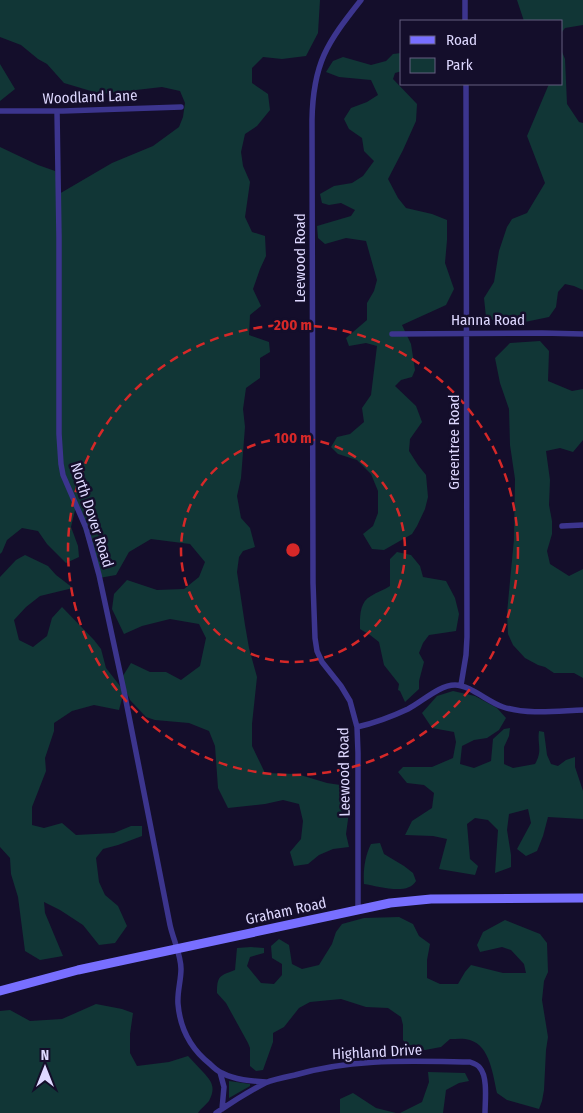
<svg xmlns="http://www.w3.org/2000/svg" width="583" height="1113" viewBox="0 0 583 1113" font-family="'Fira Sans Condensed',sans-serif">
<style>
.green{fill:#113636}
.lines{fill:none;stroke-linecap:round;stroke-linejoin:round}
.minor{stroke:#3c358e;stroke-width:5.5}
.secondary{stroke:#786fff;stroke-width:9}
.ring{fill:none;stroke:#d62828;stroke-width:2.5;stroke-dasharray:9 6}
.labels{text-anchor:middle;stroke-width:5;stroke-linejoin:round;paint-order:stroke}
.street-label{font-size:15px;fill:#ded8ff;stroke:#140e2b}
.centre{fill:#d62828;stroke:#140e2b;stroke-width:2.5}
.ring-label{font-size:15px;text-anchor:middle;font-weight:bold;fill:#d62828;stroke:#140e2b;stroke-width:5;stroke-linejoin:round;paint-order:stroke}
</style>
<rect width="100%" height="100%" fill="#140e2b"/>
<!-- green -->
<path class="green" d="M0,0H320L318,33L306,56L282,59L263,57L252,68V83L268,94L270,110L257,126L245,134L241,152L243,166L250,182L245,217L252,232L265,236L266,256L260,269L253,289L261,306L250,315L249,335L269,342L270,352L260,358V378L246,388L243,409L245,427L241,478L237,496L241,518L250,528L255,547L243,551L239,557L237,572L245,625L249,648L257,677L252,724V746L265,773L297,774L327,783L347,786L349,812L346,834L349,847L333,849L319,855L308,864L294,866L290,852L301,839L303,821L299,804L283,800L265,804L228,808L218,788L215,746L209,731L189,723L155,720L146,717L130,700L121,679L131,663L150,672H166L181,680L200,666L206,638L199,624L170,619L142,626L124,634L112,609L114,594L127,580L157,590L184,589L199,577L205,562L190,544L151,539L129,552L116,575L99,578L76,506L71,527L78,546L79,557L66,563L47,544L38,531L22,528L7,540L2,552L0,554V147L38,165L55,171L59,194L112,163L153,146L179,127L183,117L185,103L180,91L162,87L101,94L64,83L47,64L38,59L21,45L0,37Z
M517,0H583V25L565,28L562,32V21H524Z
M562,52L565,59L567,104L579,122L583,123V290L574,286L565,284L558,292L556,307L549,317L520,323H500L486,317L484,298L494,282L499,251L507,227L512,219L527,213L545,183L527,136L549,84H562Z
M401,53L402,71L395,73L393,79L417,104L416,121L403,150L388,179L398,198L406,208L432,214L447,220V240L445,263L454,289L446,305L402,325L411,344L415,370L412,377L401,380L395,386L416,406L422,422L410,439L409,451L418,465L426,475L428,497L425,509L417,526L412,534L384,550L372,549L363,534L373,526L378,513V491L371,474L357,460L338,454L331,447L337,437L350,434L364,422L362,408L371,395L377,346L366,343L349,346L346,338L367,320V303L374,291L377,280L366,241L346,238L325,244L318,238L317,226L351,216L355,210L341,203L329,205L322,203L320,194L334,186L352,183L363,176L374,161L364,151L362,138L349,129L344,119L351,108L367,102L378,95L371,80L339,77L326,72L333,61L343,57L371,65L386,61L393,54Z
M0,64L15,89L0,101Z
M540,341L549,351L548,381L572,391L583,389V440L573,452L560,448L546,451L550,480L549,505L552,521V534L547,551L550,564L569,576L583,569V678L574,673H554L545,667L538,665L525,658L513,645L508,634L507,613L514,539L515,479L510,445L509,409L500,383L495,358L510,343Z
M397,552L411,555L420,566L423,577L446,581L455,598L459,614L456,631L429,635L423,643L419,653L424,662L419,681V689L405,702L400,691L398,690L399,684L384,665L379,642L370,635L360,629C360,618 359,602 371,596C377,592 384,590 390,586V559Z
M25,555L48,566L56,575L73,588L40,596L26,607L14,620L19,640L33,647L47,636L52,618L62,607L94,640L101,649L106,668L124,691L119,710L94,705L72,711L54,723V731L45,758L46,771L32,807V825L44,828L62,823L76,835L114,833L131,826H142V836L118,845L103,849L96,858L99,882L105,895L118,906L127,926L115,943L99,945L83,925L60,910L44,902L45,913L63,956L40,960L25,951L18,897L11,874L10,858L0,847V577L16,560Z
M453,691L475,696L497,708L506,718L499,730L487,738L474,740L462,746L460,764L474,768L491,761L493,739L504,729L510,728L509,736L504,747V764L513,768L535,764C543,750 537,745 539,731L544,732L547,755L551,764L558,766L566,760L575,757V767L583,791V819L548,817L543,836L537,851L526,856L517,849L531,823L528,809L509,814L507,830L511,855V867L495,873L498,830L488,820L475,818L467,824L470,859L478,866L475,875L439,869L447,839L433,836L405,835L412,821L432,808L434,793L424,785L407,783L398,772L403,767H432L453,758L456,742L454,732L432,728L422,713L437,696Z
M380,843L384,854L404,866L413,873L416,881C408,896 378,886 364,884C363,870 365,856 371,844Z
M399,917L413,924L419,936L430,944L427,960V978L440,984H458L465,972L471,965L503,973H526L524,964L511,950L502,947L480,952L477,945L483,932L505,920L540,934L547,943L548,972L544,981L542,1000L548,1037L546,1050L544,1090L542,1101L539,1109L507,1100L497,1093C493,1075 490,1046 470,1040C464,1038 456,1039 450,1039L441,1047L425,1050L409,1048L403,1040V1025L401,1017L388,1008L366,1007L341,999L310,1002L299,1008L284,1027L273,1033V1042L263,1070L256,1071L250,1066V1048L248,1043L226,1003L217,993C217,975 220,976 235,970L237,948L251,947L264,948V953L250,957L247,966L261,983L274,984L282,975V964L272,958L271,946L279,939L289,945L292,964L302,969L319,965L332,944L336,932L342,924L364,918Z
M96,1004L122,1009L133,1013L130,1034V1053L137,1066L169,1062L188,1056C193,1061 198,1067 203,1072C212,1082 216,1087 209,1101C206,1105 201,1108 198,1113H0V1011L10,1010L30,1021L62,1019Z
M428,1072L465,1073L469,1081L459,1083L446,1090L443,1113H400L422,1102L429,1082Z
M229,1081L250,1084V1086L229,1098Z
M353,1093L376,1108L396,1113H340V1099Z"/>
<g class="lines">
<!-- minor -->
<path class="minor" d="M465,0V21
M0,111H63L181,107
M57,111L59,237V434L61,464L63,475L86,528L99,575L124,691L170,925C173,939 181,955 181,969C181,981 177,992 178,1004C180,1028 191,1049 210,1064C213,1067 217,1071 222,1073C235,1080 252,1081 267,1082
M392,334L542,333L583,334
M562,526L583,525
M461,685L466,655L467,637L466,84
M357,727C375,723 391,717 408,709C422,702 439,685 455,685C470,685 488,702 503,707C528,715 557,711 583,710
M358,909V753L357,727L350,701L341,686L322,662L317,651L315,638L313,583L312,120C313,63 327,43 361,0
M220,1072L224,1087L222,1109
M216,1113C232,1102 248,1092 265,1083C274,1079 285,1077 295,1075C352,1058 410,1061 470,1062C473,1063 478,1065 480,1068C488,1077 485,1102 485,1113"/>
<!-- secondary -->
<path class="secondary" d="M0,991L78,970L390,903L431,899L583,898"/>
</g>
<!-- distance rings -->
<g class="ring">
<circle cx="293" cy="550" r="112"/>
<circle cx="293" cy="550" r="225"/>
</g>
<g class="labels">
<!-- street labels -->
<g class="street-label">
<text transform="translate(90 97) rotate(-2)" y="5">Woodland Lane</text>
<text transform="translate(300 258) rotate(-90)" y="5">Leewood Road</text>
<text x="488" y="325">Hanna Road</text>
<text transform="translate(454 442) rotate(-90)" y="5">Greentree Road</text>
<text transform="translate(92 515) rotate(72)" y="5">North Dover Road</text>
<text transform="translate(344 772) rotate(-91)" y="5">Leewood Road</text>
<text transform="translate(286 911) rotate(-12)" y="5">Graham Road</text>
<text transform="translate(377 1052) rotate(-3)" y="5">Highland Drive</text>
</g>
</g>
<circle cx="293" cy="550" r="8" class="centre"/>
<g class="ring-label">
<text x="293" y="330">200 m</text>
<text x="293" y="443">100 m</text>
</g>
<!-- legend -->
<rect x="400" y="20" width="162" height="65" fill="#140e2b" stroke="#655f80"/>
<rect x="410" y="36" width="25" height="8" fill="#786fff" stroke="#655f80"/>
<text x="446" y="45" font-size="15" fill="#ded8ff">Road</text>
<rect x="410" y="58" width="25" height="15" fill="#113636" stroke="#655f80"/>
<text x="446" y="70" font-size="15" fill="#ded8ff">Park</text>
<!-- north arrow -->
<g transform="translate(45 1068)" stroke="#140e2b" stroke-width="4" paint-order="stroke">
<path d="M0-4L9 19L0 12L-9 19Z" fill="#ded8ff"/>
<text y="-8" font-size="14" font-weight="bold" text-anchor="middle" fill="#ded8ff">N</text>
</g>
</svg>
